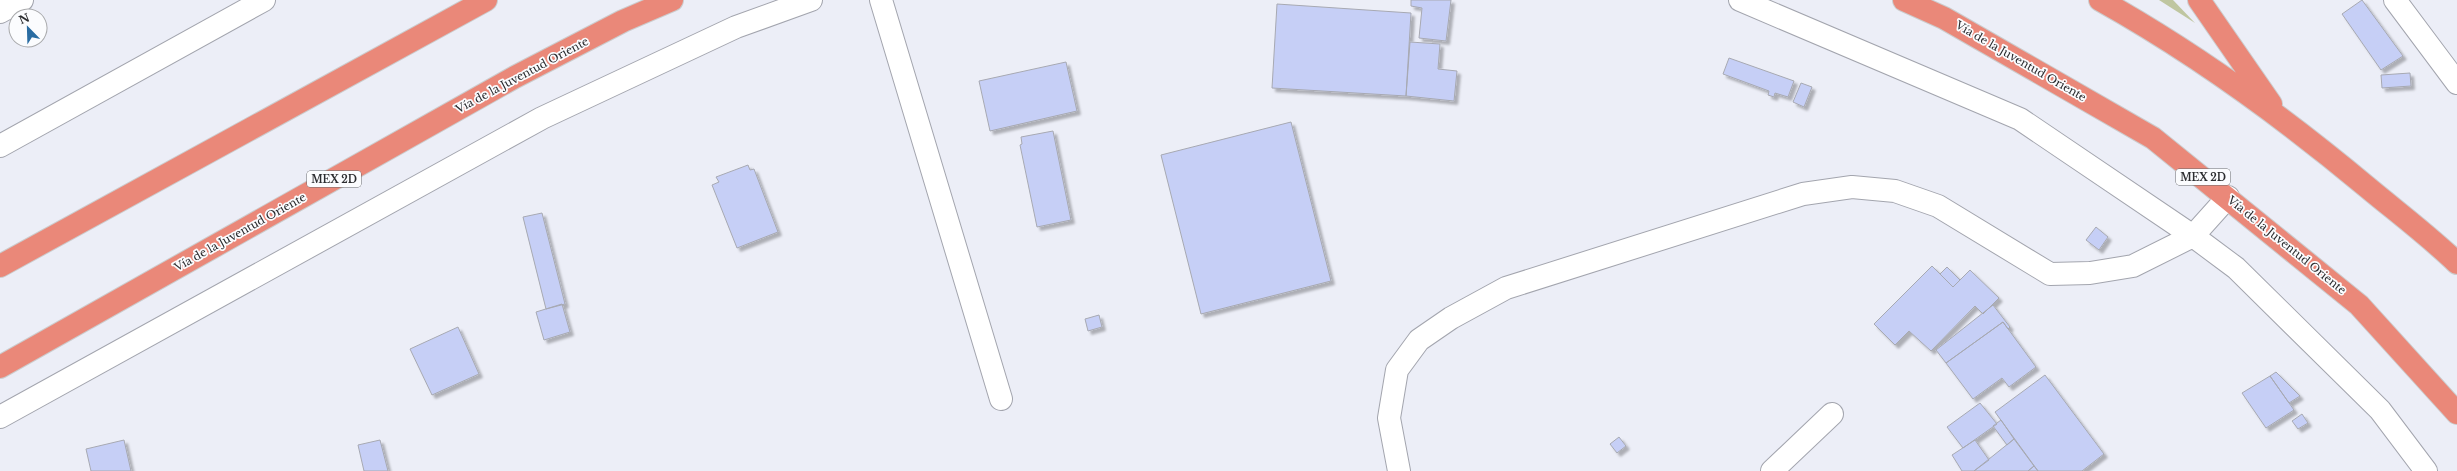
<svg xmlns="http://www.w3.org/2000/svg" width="2457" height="471" viewBox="0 0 2457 471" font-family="'Libre Baskerville',serif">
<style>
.grass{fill:#bfc6a0}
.building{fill:#c6cff6;stroke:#a7a9b2;filter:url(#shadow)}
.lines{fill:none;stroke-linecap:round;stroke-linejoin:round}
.lane-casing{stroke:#a3a5ae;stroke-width:24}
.street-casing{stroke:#a3a5ae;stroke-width:24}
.highway-casing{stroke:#cccccd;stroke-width:24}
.lane{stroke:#fff;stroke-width:22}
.street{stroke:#fff;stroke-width:22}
.highway{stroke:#ea8879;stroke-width:22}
.labels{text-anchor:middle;stroke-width:3.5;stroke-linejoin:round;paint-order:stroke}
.shield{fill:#fbfcfe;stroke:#696a6d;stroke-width:1}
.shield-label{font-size:10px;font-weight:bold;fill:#2b2c2f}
.street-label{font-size:11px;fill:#2b2c2f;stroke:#fbfcfe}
</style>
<defs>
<filter id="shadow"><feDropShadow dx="3.5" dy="3.5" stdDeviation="1" flood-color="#0004"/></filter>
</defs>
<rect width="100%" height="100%" fill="#eceef7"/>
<!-- grass -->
<path class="grass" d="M2159,0H2173L2195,23Z"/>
<!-- building -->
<path class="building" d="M1411,0H1451L1446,41L1419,38L1422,8L1411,6Z
M2362,0L2403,56L2381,70L2342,14Z
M1277,4L1411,13L1406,96L1272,88Z
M1410,42L1440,44L1438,69L1457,71L1454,101L1406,96Z
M1729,58L1794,81L1788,97L1775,93L1774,97L1768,95L1769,91L1723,74Z
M1066,62L1077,111L990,131L979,81Z
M2410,73L2411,86L2382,88L2381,75Z
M1801,83L1812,87L1804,107L1793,102Z
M1291,122L1331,281L1201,314L1161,155Z
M1053,131L1071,220L1037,227L1020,145L1022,144L1021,137Z
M748,165L750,170L754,169L778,232L737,248L712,185L719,182L716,177Z
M542,213L565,304L546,309L523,217Z
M2096,227L2108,237L2099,250L2086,240Z
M1932,266L1953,287L1970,270L1999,298L1983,314L1975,306L1931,351L1909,331L1895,345L1874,324Z
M1947,267L1960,280L1953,287L1940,274Z
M562,304L570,332L544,340L536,312Z
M1993,305L2010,327L2008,329L2003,322L1946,363L1936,350Z
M1099,315L1102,327L1088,331L1085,319Z
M2003,322L2036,367L2009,387L2002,378L1973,399L1946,363Z
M458,327L479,374L432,395L410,349Z
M2276,372L2300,396L2289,403L2270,376Z
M2045,375L2104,454L2082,471H2038L1995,412Z
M2270,376L2294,410L2266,428L2242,393Z
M1980,403L1997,424L1963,448L1947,427Z
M2302,414L2308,423L2298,429L2292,421Z
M2001,420L2014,439L2007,445L1993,426Z
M1619,437L1626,446L1617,453L1610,444Z
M2014,439L2034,466L2028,471H1974Z
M124,440L131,471H91L86,449Z
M380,440L388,471H364L358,445Z
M1975,440L1989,460L1974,471H1962L1952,455Z
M2034,466L2038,471H2028Z"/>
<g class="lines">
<defs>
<path id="lane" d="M881,0L1001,399
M1740,0L2020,119L2193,236L2236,268L2380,410L2426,471
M0,12L22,0
M0,146L264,0
M0,417L542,118L736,27L811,0
M1399,471L1389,418L1397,370L1419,340L1451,318L1506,288L1803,194L1852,187L1895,191L1938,206L2050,274L2090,273L2133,266L2193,236L2228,197
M1772,471L1832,414"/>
<path id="street" d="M2395,0L2457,83"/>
<path id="highway" d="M1904,0L1944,18L2153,138L2359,305L2457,413
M2100,0C2195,53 2283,117 2367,187C2397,212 2429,236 2457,263
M2199,0L2271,104
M0,266L486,0
M0,367L515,77L623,21L672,0"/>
</defs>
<!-- lane casing -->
<use href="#lane" class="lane-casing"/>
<!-- street casing -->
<use href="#street" class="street-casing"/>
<!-- highway casing -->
<use href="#highway" class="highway-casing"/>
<!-- lane -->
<use href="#lane" class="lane"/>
<!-- street -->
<use href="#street" class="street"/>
<!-- highway -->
<use href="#highway" class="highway"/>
</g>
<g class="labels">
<!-- shield labels -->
<g class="shield">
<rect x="2176" y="169" width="54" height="16" rx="3"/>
<rect x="307" y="171" width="54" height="16" rx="3"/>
</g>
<g class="shield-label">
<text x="2203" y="181">MEX 2D</text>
<text x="334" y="183">MEX 2D</text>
</g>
<!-- street labels -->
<g class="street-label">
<text transform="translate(2021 61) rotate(30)" y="4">Vía de la Juventud Oriente</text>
<text transform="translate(522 75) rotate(-28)" y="4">Vía de la Juventud Oriente</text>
<text transform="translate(240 232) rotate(-29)" y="4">Vía de la Juventud Oriente</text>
<text transform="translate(2287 245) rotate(39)" y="4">Vía de la Juventud Oriente</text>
</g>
</g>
<!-- north arrow -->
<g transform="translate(28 28) rotate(337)"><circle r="19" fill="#fbfcfe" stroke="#a8a9ab"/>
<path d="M0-3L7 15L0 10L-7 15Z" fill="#296ca2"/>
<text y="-6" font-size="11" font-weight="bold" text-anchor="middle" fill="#2b2c2f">N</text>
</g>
</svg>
